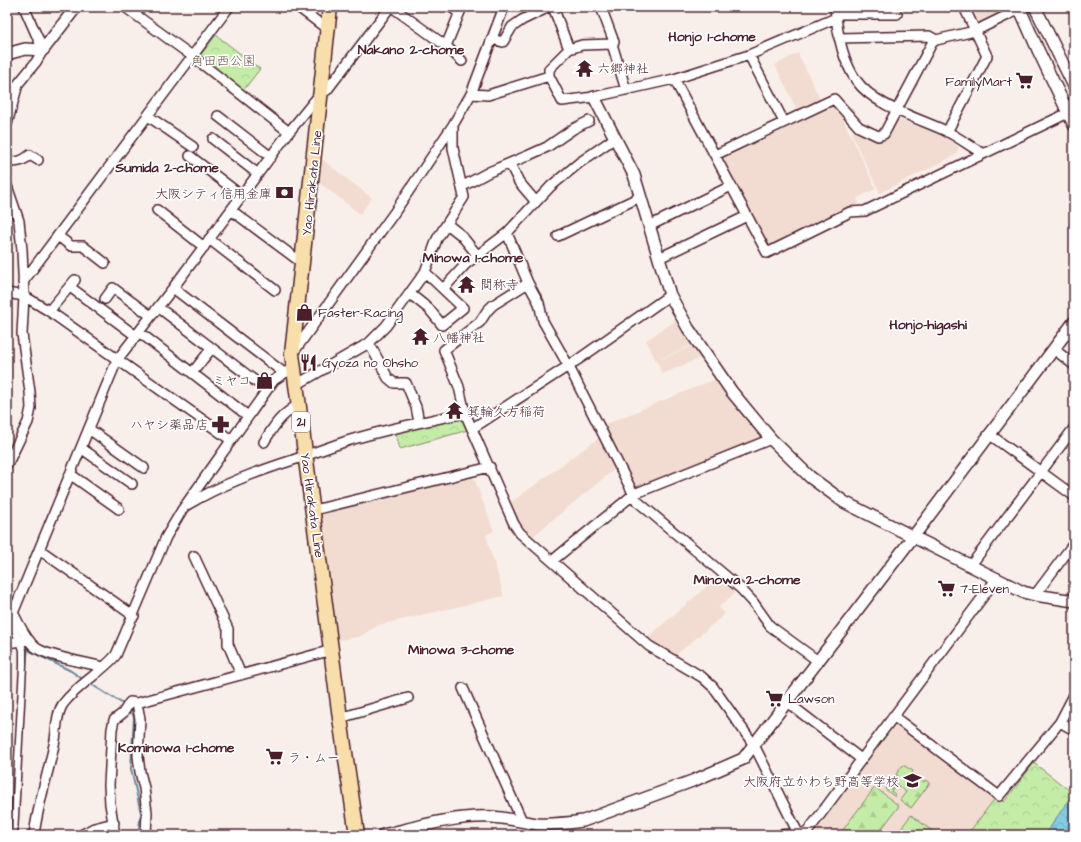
<svg xmlns="http://www.w3.org/2000/svg" width="1081" height="842" viewBox="0 0 1081 842" font-family="'Architects Daughter','Klee One',sans-serif">
<style>
.built{fill:#f2dcd1}
.green{fill:#c4eca7;stroke:#878669}
.forest{fill:url(#forest-firs);stroke:#878669}
.park{fill:url(#park-crowns);stroke:#878669}
.water{fill:url(#water-waves);stroke:#6c879a}
.lines{fill:none;stroke-linecap:round;stroke-linejoin:round}
.stream{stroke:#6c879a;stroke-width:2}
.pedestrian-casing{stroke:#4a1f2b;stroke-width:9}
.minor-casing{stroke:#4a1f2b;stroke-width:12}
.tertiary-casing{stroke:#4a1f2b;stroke-width:14}
.primary-casing{stroke:#4a1f2b;stroke-width:17}
.pedestrian{stroke:#fff;stroke-width:6}
.minor{stroke:#fff;stroke-width:9}
.tertiary{stroke:#fff;stroke-width:11}
.primary{stroke:#f8deab;stroke-width:14}
.labels{text-anchor:middle;stroke-width:3.5;stroke-linejoin:round;paint-order:stroke}
.shield{fill:#fff;stroke:#80626b;stroke-width:1}
.shield-label{font-size:12px;font-weight:bold;fill:#4a1f2b}
.park-label{font-size:13px;fill:#68524a;stroke:#fff}
.poi-label{font-size:13px;fill:#4a1f2b;stroke:#fff;text-anchor:start}
.street-label{font-size:13px;fill:#4a1f2b;stroke:#fff}
.neighbourhood-label{font-size:14px;font-weight:bold;fill:#4a1f2b;stroke:#fff}
</style>
<defs>
<pattern id="forest-firs" width="22" height="20" patternUnits="userSpaceOnUse"><rect width="22" height="20" fill="#c4eca7"/><path d="M5 1l3.5 6h-7zM16 11l3.5 6h-7z" fill="#aaca90"/></pattern>
<pattern id="park-crowns" width="20" height="18" patternUnits="userSpaceOnUse"><rect width="20" height="18" fill="#c4eca7"/><path d="M2 6a3 3 0 1 1 6 0M12 15a3 3 0 1 1 6 0" fill="none" stroke="#aaca90"/></pattern>
<pattern id="water-waves" width="16" height="10" patternUnits="userSpaceOnUse"><rect width="16" height="10" fill="#83cce4"/><path d="M0 5q4-4 8 0t8 0" fill="none" stroke="#73afc4"/></pattern>
</defs>
<rect width="100%" height="100%" fill="#f9efea"/>
<filter id="ink" filterUnits="userSpaceOnUse"><feTurbulence type="fractalNoise" baseFrequency=".025" numOctaves="2"/><feDisplacementMap in="SourceGraphic" scale="8" xChannelSelector="R" yChannelSelector="G"/><feConvolveMatrix kernelMatrix="1 2 1 2 8 2 1 2 1" color-interpolation-filters="sRGB"/></filter>
<g filter="url(#ink)">
<!-- built -->
<path class="built" d="M968,7H1007L1009,10L981,27L977,25Z
M798,53L820,99L797,110L775,65Z
M831,105L843,119L876,189L857,198L859,203L774,244H768L723,161L724,156Z
M898,119L944,136L959,147L956,155L880,193L851,133L856,131L880,141L885,140Z
M319,157L372,198L360,214L317,181Z
M677,320L692,345L656,361L646,340Z
M692,346L701,358L662,374L657,361Z
M716,379L763,440L637,490L603,425Z
M600,437L616,468L532,537L521,528L510,503Z
M473,475L494,531L486,535L504,596L379,625L359,637L338,640L318,514Z
M719,576L736,592L719,607L725,614L675,656L647,638Z
M890,725H897L1004,802L1074,835H817L813,830Z"/>
<!-- green -->
<path class="green" d="M911,815L935,833L934,835H896Z"/>
<!-- forest -->
<path class="forest" d="M903,765L913,771L912,773L924,782L925,780L930,783L911,808L900,800L906,792L896,784L891,791L896,795L895,797L885,789Z
M875,787L899,806L877,835H839Z"/>
<!-- park -->
<path class="park" d="M216,35L260,69L242,92L199,57Z
M459,417L466,421L468,430L400,449L395,431Z
M1034,763L1074,794V835H967L996,797L1004,802Z"/>
<!-- water -->
<path class="water" d="M1069,799L1074,802V835H1045Z"/>
<g class="lines">
<!-- stream -->
<path class="stream" d="M28,648L30,651L71,671L84,680
M26,665L28,648
M89,683L125,705
M130,708L134,717L131,769L141,813L138,835
M759,835L780,832"/>
<defs>
<path id="pedestrian" d="M7,617L20,641L23,650V666L14,835"/>
<path id="minor" d="M125,7L192,56L289,132
M298,7L327,29
M392,7L446,46L462,61
M451,7L459,13
M553,7L569,49
M601,7L614,42L612,44L626,90
M835,7C837,31 842,60 856,80C874,106 918,118 946,131C958,137 970,146 982,153
M836,14H897
M839,38L929,36L936,40L975,31L1024,7
M492,39L503,42L512,27L522,20L549,7
M446,46L462,7
M749,55L784,122
M549,76V69L569,49L582,45L612,44
M674,79L749,55L836,18
M471,94L488,95L549,76L562,101L594,97L674,79L767,253L850,212L865,211L1068,113
M148,116L193,147
M218,116L271,157
M7,124L18,84L36,62L43,50L24,7
M947,132L987,56L964,7
M213,139L258,174
M715,155L834,99L859,127L878,136L884,134L932,43L936,40
M190,156L242,196
M7,161C17,163 23,161 30,155L38,160
M510,164L519,182L536,202
M7,186L19,221L22,250L24,296L22,334L30,392L31,408L28,422L7,465
M463,186L489,172L527,156L547,147L573,129L589,121
M157,210L204,247
M231,210L302,263
M447,224L461,235L478,256
M649,226L731,186
M507,233L528,283L539,303L543,321L568,365L637,501L740,588L753,602L770,626L818,661
M58,236L71,246H83L105,263
M558,236L640,197
M209,239L275,290
M659,258L747,216
M23,282L229,7
M528,283L493,305L487,311L480,322L444,350L459,387L465,413L514,524L520,533L649,646L702,677L713,687L754,745L798,833
M70,287L136,336
M173,288L284,373
M444,288L466,264L507,233L551,186L579,163L615,138
M7,293L24,296L49,311L231,440
M409,293L429,309L442,325L463,308L425,272
M105,299L113,288L151,316
M158,307L267,390
M49,311L75,280
M139,332L248,416
M369,343L388,378L394,383H406L416,407L419,422
M1054,349L1074,365
M293,353L394,213L453,125L471,94L504,7
M192,373L212,348
M296,385L369,343L386,326L425,272L437,239L464,197L453,148V125
M473,428L579,359L670,295
M89,429L144,468
M989,434L1074,496
M264,442C276,423 279,417 299,404
M81,448L132,484
M70,474L119,509
M187,505C220,485 256,472 293,460C311,454 329,447 347,441C386,429 426,421 465,413
M314,510L490,467
M40,550L134,616
M194,556L228,629V644L241,675
M552,561L634,494L771,439
M971,565L1074,428
M1035,595L1074,543
M7,600C13,613 25,639 35,647C45,656 88,663 103,667
M13,613L117,360L173,288L289,132L320,94L327,90L390,7
M7,643L29,640
M463,688L522,821
M787,702L861,759
M893,716L999,796L1060,722L1074,695
M340,718L408,698
M1060,722L1074,730
M34,835C38,803 49,771 55,740C57,728 56,714 63,704C78,684 101,673 116,655L166,537L182,510L274,380L294,367
M81,835L94,828L114,823
M115,835L110,804L109,785L112,729L114,720L123,713L130,702L137,703
M146,835L147,813L144,788L140,772L138,756L140,719L137,703L332,650
M781,835L798,833H803
M805,835L997,578"/>
<path id="tertiary" d="M1019,7L1038,50L1074,125
M1035,7L1074,86
M7,54L25,49L43,50L76,7
M594,97L634,175L670,295L688,328L732,392L771,439L810,477L844,502L1023,592L1035,595L1074,601
M1068,113L1074,103
M383,835C418,827 456,815 492,817C507,818 522,822 537,824C552,825 568,823 583,821L695,780L743,759L913,537L1074,322"/>
<path id="primary" d="M330,7L292,354L340,718L357,835"/>
</defs>
<!-- pedestrian casing -->
<use href="#pedestrian" class="pedestrian-casing"/>
<!-- minor casing -->
<use href="#minor" class="minor-casing"/>
<!-- tertiary casing -->
<use href="#tertiary" class="tertiary-casing"/>
<!-- primary casing -->
<use href="#primary" class="primary-casing"/>
<!-- pedestrian -->
<use href="#pedestrian" class="pedestrian"/>
<!-- minor -->
<use href="#minor" class="minor"/>
<!-- tertiary -->
<use href="#tertiary" class="tertiary"/>
<!-- primary -->
<use href="#primary" class="primary"/>
</g>
</g>
<!-- icons -->
<defs>
<symbol id="temple-bare" viewBox="-9 -9 18 18"><path d="M0-6L5-2H3V0L6.5 2.5H4V6H1.5V3h-3V6H-4V2.5H-6.5L-3 0V-2H-5Z" fill="#4a1f2b" stroke="#fff" stroke-width="2.5" paint-order="stroke"/></symbol>
<symbol id="supermarket-bare" viewBox="-9 -9 18 18"><path d="M-6-5.5h2.5l.6 2H6L4.5 2H-2.5L-4.4-4H-6ZM-1.5 3.2a1.3 1.3 0 1 0 .1 0ZM3 3.2a1.3 1.3 0 1 0 .1 0Z" fill="#4a1f2b" stroke="#fff" stroke-width="2.5" paint-order="stroke"/></symbol>
<symbol id="bank-bare" viewBox="-9 -9 18 18"><path d="M-6-4H6V4H-6ZM0-2.3a2.3 2.3 0 1 0 0 4.6a2.3 2.3 0 1 0 0-4.6Z" fill="#4a1f2b" stroke="#fff" stroke-width="2.5" paint-order="stroke"/></symbol>
<symbol id="shop-bare" viewBox="-9 -9 18 18"><path d="M-5-2.5h2.3a2.7 3.5 0 0 1 5.4 0H5L5.5 6h-11ZM-1.5-2.5h3a1.5 2.3 0 0 0-3 0Z" fill="#4a1f2b" stroke="#fff" stroke-width="2.5" paint-order="stroke"/></symbol>
<symbol id="restaurant-bare" viewBox="-9 -9 18 18"><path d="M-5-6h1v4h1v-4h1v4h1v-4h1v5L-1.5 .5V6h-2V.5L-5-1ZM5-6V6H3V1.5H1.5Q1.5-4 5-6Z" fill="#4a1f2b" stroke="#fff" stroke-width="2.5" paint-order="stroke"/></symbol>
<symbol id="pharmacy-bare" viewBox="-9 -9 18 18"><path d="M-2-6h4v4h4v4h-4v4h-4v-4h-4v-4h4Z" fill="#4a1f2b" stroke="#fff" stroke-width="2.5" paint-order="stroke"/></symbol>
<symbol id="school-bare" viewBox="-9 -9 18 18"><path d="M0-5L7-2L0 1L-7-2ZM-4 1L0 2.5L4 1V4Q0 6-4 4Z" fill="#4a1f2b" stroke="#fff" stroke-width="2.5" paint-order="stroke"/></symbol>
</defs>
<g fill-rule="evenodd">
<use href="#temple-bare" x="572" y="56" width="25" height="25"/>
<use href="#supermarket-bare" x="1012" y="68" width="25" height="25"/>
<use href="#bank-bare" x="272" y="180" width="25" height="25"/>
<use href="#temple-bare" x="454" y="272" width="25" height="25"/>
<use href="#shop-bare" x="292" y="300" width="25" height="25"/>
<use href="#temple-bare" x="408" y="324" width="25" height="25"/>
<use href="#restaurant-bare" x="296" y="350" width="25" height="25"/>
<use href="#shop-bare" x="252" y="368" width="25" height="25"/>
<use href="#temple-bare" x="442" y="398" width="25" height="25"/>
<use href="#pharmacy-bare" x="208" y="412" width="25" height="25"/>
<use href="#supermarket-bare" x="934" y="576" width="25" height="25"/>
<use href="#supermarket-bare" x="762" y="686" width="25" height="25"/>
<use href="#supermarket-bare" x="262" y="744" width="25" height="25"/>
<use href="#school-bare" x="900" y="768" width="25" height="25"/>
</g>
<g class="labels">
<!-- shield labels -->
<rect class="shield" x="292" y="412" width="18" height="20" rx="3"/>
<g class="shield-label">
<text x="301" y="426">21</text>
</g>
<!-- park labels -->
<g class="park-label">
<text x="223" y="65">角田西公園</text>
</g>
<!-- poi labels -->
<g class="poi-label">
<text x="597" y="73">六郷神社</text>
<text x="1012" y="86" text-anchor="end">FamilyMart</text>
<text x="272" y="198" text-anchor="end">大阪シティ信用金庫</text>
<text x="480" y="289">間称寺</text>
<text x="318" y="317">Faster-Racing</text>
<text x="433" y="342">八幡神社</text>
<text x="322" y="367">Gyoza no Ohsho</text>
<text x="251" y="385" text-anchor="end">ミヤコ</text>
<text x="467" y="416">箕輪久方稲荷</text>
<text x="208" y="429" text-anchor="end">ハヤシ薬品店</text>
<text x="960" y="593">7-Eleven</text>
<text x="788" y="703">Lawson</text>
<text x="288" y="762">ラ・ムー</text>
<text x="899" y="786" text-anchor="end">大阪府立かわち野高等学校</text>
</g>
<!-- street labels -->
<g class="street-label">
<text transform="translate(311 183) rotate(-84)" y="5">Yao Hirakata Line</text>
<text transform="translate(313 505) rotate(82)" y="5">Yao Hirakata Line</text>
</g>
<!-- neighbourhood labels -->
<g class="neighbourhood-label">
<text x="712" y="41">Honjo 1-chome</text>
<text x="411" y="54">Nakano 2-chome</text>
<text x="167" y="172">Sumida 2-chome</text>
<text x="473" y="262">Minowa 1-chome</text>
<text x="928" y="329">Honjo-higashi</text>
<text x="747" y="584">Minowa 2-chome</text>
<text x="461" y="654">Minowa 3-chome</text>
<text x="176" y="752">Kominowa 1-chome</text>
</g>
</g>
<!-- margin -->
<rect width="1081" height="842" fill="none" stroke="#fff" stroke-width="24"/>
<rect x="12" y="12" width="1057" height="818" fill="none" stroke="#4a1f2b" stroke-width="1.5" filter="url(#ink)"/>
</svg>
